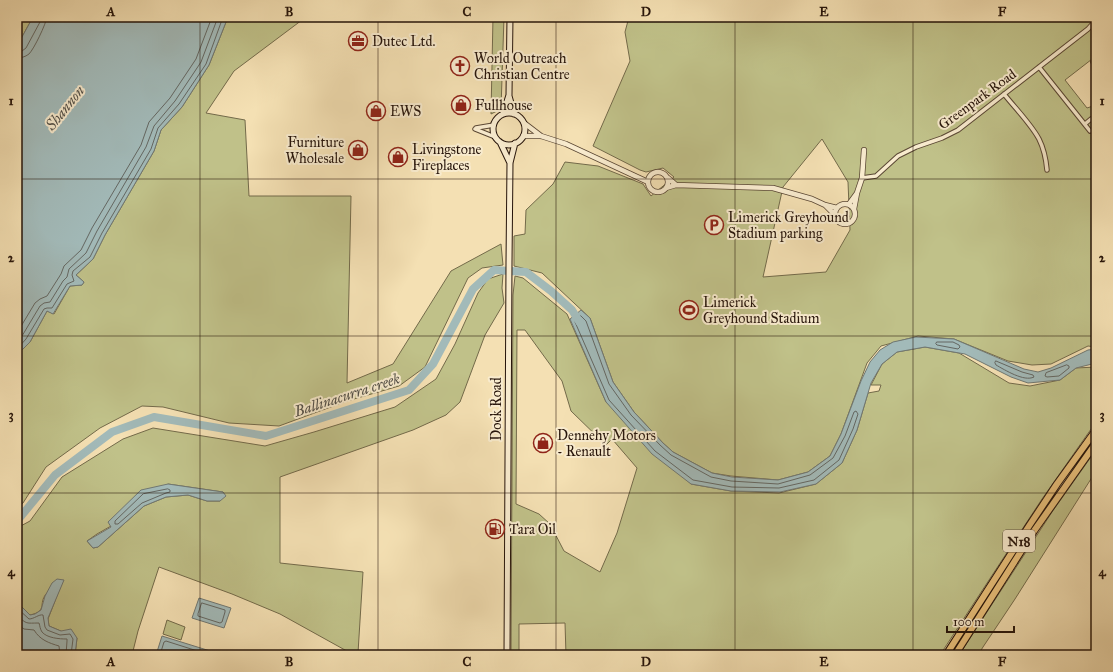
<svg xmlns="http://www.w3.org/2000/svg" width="1113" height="672" viewBox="0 0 1113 672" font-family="'IM FELL Great Primer',serif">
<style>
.green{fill:#c0c189;stroke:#736a4a;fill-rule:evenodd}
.water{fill:#a2bab9;stroke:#707873}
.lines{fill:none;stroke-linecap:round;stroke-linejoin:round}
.shore{stroke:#646762;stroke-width:1}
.river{stroke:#a2bab9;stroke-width:8}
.minor-casing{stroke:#5a4734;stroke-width:5.5}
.tertiary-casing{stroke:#5a4734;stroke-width:6}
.secondary-casing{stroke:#26140a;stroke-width:7}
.trunk-casing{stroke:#26140a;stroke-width:8}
.minor{stroke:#f8ebce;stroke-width:3.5}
.tertiary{stroke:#f8ebce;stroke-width:4.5}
.secondary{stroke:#f8ebce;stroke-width:5}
.trunk{stroke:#eac07a;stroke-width:6}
.grid{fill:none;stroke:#26140a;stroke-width:1;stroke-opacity:0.55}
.labels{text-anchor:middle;stroke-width:4;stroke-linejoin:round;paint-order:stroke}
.shield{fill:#f8ebce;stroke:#655445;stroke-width:1}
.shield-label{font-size:13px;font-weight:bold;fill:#26140a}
.poi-label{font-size:14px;fill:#26140a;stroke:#f8ebce;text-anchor:start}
.street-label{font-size:14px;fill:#26140a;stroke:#f8ebce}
.water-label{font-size:15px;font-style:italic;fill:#514e47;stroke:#f8ebce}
.neatline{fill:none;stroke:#26140a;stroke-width:1.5}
.grid-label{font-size:13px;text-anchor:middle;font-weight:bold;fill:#26140a}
</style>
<rect width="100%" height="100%" fill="#f4e0b3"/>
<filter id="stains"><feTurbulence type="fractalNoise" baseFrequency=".005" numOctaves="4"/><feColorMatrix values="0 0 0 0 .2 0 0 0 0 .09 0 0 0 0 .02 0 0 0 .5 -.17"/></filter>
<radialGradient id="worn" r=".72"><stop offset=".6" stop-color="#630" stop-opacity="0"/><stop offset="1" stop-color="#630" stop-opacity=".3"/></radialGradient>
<!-- green -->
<path class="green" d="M17,17H33L17,46Z
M228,17H306L234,71L206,113L245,120L249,196H351L347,383L393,364L451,271L501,244L503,265L482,268L468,278L425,367L399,386L347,401L279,426L229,423L163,407L142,406L100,428L46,467L23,503L17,508V355L30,342L47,311L54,314L70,286L82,285L84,282L76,275L93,259L105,235L154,151L161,130L182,107L209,65Z
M493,17H504L501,109L491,114Z
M629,17H1096V56L1065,80L1087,108L1096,105V347L1088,346L1051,364L1032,365L1008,361L954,339L918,336L881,346L867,363L841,434L830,456L808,472L778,480L731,476L712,473L673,452L663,443L634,412L613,382L590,318L542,273L514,266V236L525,234L526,210L553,184L565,162L598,166L643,184L651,196L674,177L663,168L646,172L640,170L593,146L630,61L625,32ZM822,139L848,182L850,230L826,272L763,277L783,187Z
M503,274L502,288L504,303L485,335L460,402L446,415L413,430L280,477V563L363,572L358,653L361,655H354L280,614L232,594L159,567L138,631L132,655H75L77,638L49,626L48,619L63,580C58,584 51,589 46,594C38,604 48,611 30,615L19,604L17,605V528L30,521L62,477L123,439L153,428L265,446L314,432L395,407L436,379L455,344L478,293L488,279ZM168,484L223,492L220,501H207L188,495L166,497L144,506L98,547L93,548L87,541L97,534L111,526Z
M515,276L523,278L567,314L606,402L691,484L731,491L779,493L816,484L842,463L857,430L868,393L879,391L881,385H871L882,364L897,352L925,347L959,353L1009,383L1030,386L1060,380L1076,368L1096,367V422L1042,499L940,655H566L565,623L519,624V655H511L513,295ZM517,330H525L562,381L571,411L606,445L612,439L637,468L617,533L600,572L564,551L550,524L539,514L516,504Z
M1096,450V471L1015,599L983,647L978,655H959L1052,512Z
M167,620L185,627L181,640L163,634Z"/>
<!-- water -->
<path class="water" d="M33,17H228L209,65L182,107L161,130L154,151L105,235L93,259L76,275L84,282L82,285L70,286L53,314L47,311L30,342L17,355V46Z
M581,310L590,318L613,382L634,412L663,443L673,452L712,473L732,477L778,480L808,472L830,456L841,434L861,381L870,362L880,350L893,342L916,337L954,339L1024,369L1038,372L1051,368L1088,350L1096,349V363L1076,368L1060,380L1028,383L1011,377L965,354L925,347L897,352L882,364L871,383L857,430L842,463L816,484L780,492L731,491L691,484L652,454L606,402L570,319Z
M168,484L223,492L226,496L220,501H207L188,495L166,497L144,506L98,547L93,548L87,541L111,527L108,522L141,490Z
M57,579L64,580L48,618L49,626L61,631L71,629L77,638L75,655H17V605L19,604L30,615L35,614L41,610L45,596L52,583Z
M199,598L231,608L224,628L192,618Z
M162,636L223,655H156Z"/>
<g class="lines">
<!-- shore -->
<path class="shore" d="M17,52L22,51L26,48L40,22L41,17
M17,58C21,58 25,57 29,54C34,49 46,24 47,17
M581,316L586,321L609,384L631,415L660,445L671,455L711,477L731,481L778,484L810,475L833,458L845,436L854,412L856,411L858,414L853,429L839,460L814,480L779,488L732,487L693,480L655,451L609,400L575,322L576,320Z
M17,333L35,303L40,299L47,296L61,274L64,266L81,250L92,228L141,145L149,122L170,98L196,59L212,17
M17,342L22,336L40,306L44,303L50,302L63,281L67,277L69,269L86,253L97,231L146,147L154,126L175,101L201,62L218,17
M937,342H953L959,345L960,347L958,349L937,345L936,344Z
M17,349L26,339L44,309L47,308H52L67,284L74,281L72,275L73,271L90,257L102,233L151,149L158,128L179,104L206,64L223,17
M996,361L1022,372L1033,375L1034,377C1024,382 1005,370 996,365L995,363Z
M1067,365L1069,366V368L1059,376L1047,377L1045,376L1046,373Z
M168,489L170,490V492L166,493L142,503L118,524H115V521L143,494Z
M202,603L225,610V612L222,622L220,623L198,616V614Z
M17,608L29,619C34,619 39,614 43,615L45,627L47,630L60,635L70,634L73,639L71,655
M17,615C27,625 26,623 39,623C40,626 40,629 42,632C47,638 59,639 67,639V641L66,655
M17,624L24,629L34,630C40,640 49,643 59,646L60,655
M160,655L164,642L166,641L210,655"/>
<!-- river -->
<path class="river" d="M17,521L55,475L112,432L154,417L266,436L409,390L433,364L473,289L494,270L526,272L551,291L572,310L580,323"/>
<defs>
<path id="minor" d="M1093,62L1096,67
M1039,67L1090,131
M1004,94C1015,108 1031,124 1039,139C1044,149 1046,159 1047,170
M1085,124L1091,119
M476,128L494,125
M475,129L495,137
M862,178L876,176L898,156L916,147L942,138L958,130L1088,29L1096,20"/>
<path id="tertiary" d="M524,123L541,136
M523,136H541L566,144L648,182
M648 182a10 10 0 1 1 20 0a10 10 0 1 1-20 0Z
M676,185L773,188L812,199L825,205
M666,188L676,185L668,178
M857,193L862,178L864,150
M835 214a10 10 0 1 1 20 0a10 10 0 1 1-20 0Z
M849,204L857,193L854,209
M835,215L825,205L837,208"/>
<path id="secondary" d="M509,96L514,114
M493 129a16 16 0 1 1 32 0a16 16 0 1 1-32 0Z
M503,114L509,95L510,17
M500,142L510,163
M507,655L509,263L510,163L515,143"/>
<path id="trunk" d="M946,655L1029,526L1057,484L1096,430
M955,655L1034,531L1096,443"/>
</defs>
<!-- minor casing -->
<use href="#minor" class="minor-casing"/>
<!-- tertiary casing -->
<use href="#tertiary" class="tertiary-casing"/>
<!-- secondary casing -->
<use href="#secondary" class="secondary-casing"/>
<!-- trunk casing -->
<use href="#trunk" class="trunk-casing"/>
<!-- minor -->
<use href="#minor" class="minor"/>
<!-- tertiary -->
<use href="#tertiary" class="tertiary"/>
<!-- secondary -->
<use href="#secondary" class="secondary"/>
<!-- trunk -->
<use href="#trunk" class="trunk"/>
</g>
<!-- grid -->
<path class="grid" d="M200,17V655M378,17V655M556,17V655M735,17V655M913,17V655M17,179H1096M17,336H1096M17,493H1096"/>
<!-- icons -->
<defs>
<symbol id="office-ring" viewBox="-11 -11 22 22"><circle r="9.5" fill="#f8ebce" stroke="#8f2418" stroke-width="1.5"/><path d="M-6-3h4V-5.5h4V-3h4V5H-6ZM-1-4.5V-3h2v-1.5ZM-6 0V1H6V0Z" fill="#8f2418"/></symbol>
<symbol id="church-ring" viewBox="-11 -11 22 22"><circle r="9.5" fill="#f8ebce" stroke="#8f2418" stroke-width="1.5"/><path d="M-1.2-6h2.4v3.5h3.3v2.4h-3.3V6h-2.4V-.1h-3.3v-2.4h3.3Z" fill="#8f2418"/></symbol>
<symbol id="shop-ring" viewBox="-11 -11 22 22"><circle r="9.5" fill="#f8ebce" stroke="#8f2418" stroke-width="1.5"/><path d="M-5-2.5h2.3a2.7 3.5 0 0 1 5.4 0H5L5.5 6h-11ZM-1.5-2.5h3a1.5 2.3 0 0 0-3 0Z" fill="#8f2418"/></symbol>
<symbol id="parking-ring" viewBox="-11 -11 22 22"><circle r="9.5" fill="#f8ebce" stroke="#8f2418" stroke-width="1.5"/><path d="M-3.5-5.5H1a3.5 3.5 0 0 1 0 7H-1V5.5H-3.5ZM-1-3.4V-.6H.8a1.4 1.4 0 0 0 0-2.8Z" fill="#8f2418"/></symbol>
<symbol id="stadium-ring" viewBox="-11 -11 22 22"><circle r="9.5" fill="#f8ebce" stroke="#8f2418" stroke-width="1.5"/><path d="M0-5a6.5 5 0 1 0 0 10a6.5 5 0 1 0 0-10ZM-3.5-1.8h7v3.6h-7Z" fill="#8f2418"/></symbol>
<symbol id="fuel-ring" viewBox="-11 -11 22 22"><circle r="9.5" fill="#f8ebce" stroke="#8f2418" stroke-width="1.5"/><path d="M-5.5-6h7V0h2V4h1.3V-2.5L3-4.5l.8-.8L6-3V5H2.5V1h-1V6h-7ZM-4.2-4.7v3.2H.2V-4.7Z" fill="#8f2418"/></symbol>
</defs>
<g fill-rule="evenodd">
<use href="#office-ring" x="347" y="30" width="22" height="22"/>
<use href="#church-ring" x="449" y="55" width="22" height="22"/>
<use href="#shop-ring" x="450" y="94" width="22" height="22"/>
<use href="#shop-ring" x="365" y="100" width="22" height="22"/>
<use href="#shop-ring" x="347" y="139" width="22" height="22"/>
<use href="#shop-ring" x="387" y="146" width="22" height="22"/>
<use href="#parking-ring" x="703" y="214" width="22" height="22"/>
<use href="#stadium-ring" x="678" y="299" width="22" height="22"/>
<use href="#shop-ring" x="532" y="432" width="22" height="22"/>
<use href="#fuel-ring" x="484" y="518" width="22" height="22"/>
</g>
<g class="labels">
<!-- shield labels -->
<rect class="shield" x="1003" y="530" width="32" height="22" rx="3"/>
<g class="shield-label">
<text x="1019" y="546">N18</text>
</g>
<!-- poi labels -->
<g class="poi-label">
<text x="372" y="46">Dutec Ltd.</text>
<text x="474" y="63">World Outreach<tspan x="474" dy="16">Christian Centre</tspan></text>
<text x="475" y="110">Fullhouse</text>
<text x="390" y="116">EWS</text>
<text x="344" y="147" text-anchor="end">Furniture<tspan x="344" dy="16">Wholesale</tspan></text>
<text x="412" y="154">Livingstone<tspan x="412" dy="16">Fireplaces</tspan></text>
<text x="728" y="222">Limerick Greyhound<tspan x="728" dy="16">Stadium parking</tspan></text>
<text x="703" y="307">Limerick<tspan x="703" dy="16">Greyhound Stadium</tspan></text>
<text x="557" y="440">Dennehy Motors<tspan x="557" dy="16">- Renault</tspan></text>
<text x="509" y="534">Tara Oil</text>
</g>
<!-- street labels -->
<g class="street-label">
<text transform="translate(977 99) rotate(-36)" y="5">Greenpark Road</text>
<text transform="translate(496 409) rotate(-90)" y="5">Dock Road</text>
</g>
<!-- water labels -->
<g class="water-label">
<text transform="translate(65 108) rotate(-51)" y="5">Shannon</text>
<text transform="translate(347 395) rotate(-18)" y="5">Ballinacurra creek</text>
</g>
</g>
<!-- margin -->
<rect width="1113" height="672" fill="none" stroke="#f4e0b3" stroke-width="44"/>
<!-- scale -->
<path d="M947 626v6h67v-6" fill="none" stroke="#26140a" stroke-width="2"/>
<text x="953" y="626" font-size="12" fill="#26140a" stroke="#f8ebce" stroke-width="3" paint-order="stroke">100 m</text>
<rect x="22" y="22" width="1069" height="628" class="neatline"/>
<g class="grid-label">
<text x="111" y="16">A</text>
<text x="289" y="16">B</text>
<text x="467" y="16">C</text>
<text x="646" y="16">D</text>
<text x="824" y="16">E</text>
<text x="1002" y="16">F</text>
<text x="11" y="105">1</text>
<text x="1102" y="105">1</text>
<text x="11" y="262">2</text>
<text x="1102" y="262">2</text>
<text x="11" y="419">3</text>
<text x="1102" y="419">3</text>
<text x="11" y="576">4</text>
<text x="1102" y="576">4</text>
<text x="111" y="666">A</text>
<text x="289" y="666">B</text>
<text x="467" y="666">C</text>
<text x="646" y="666">D</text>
<text x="824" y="666">E</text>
<text x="1002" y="666">F</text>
</g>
<rect width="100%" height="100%" filter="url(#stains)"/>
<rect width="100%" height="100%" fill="url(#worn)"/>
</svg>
